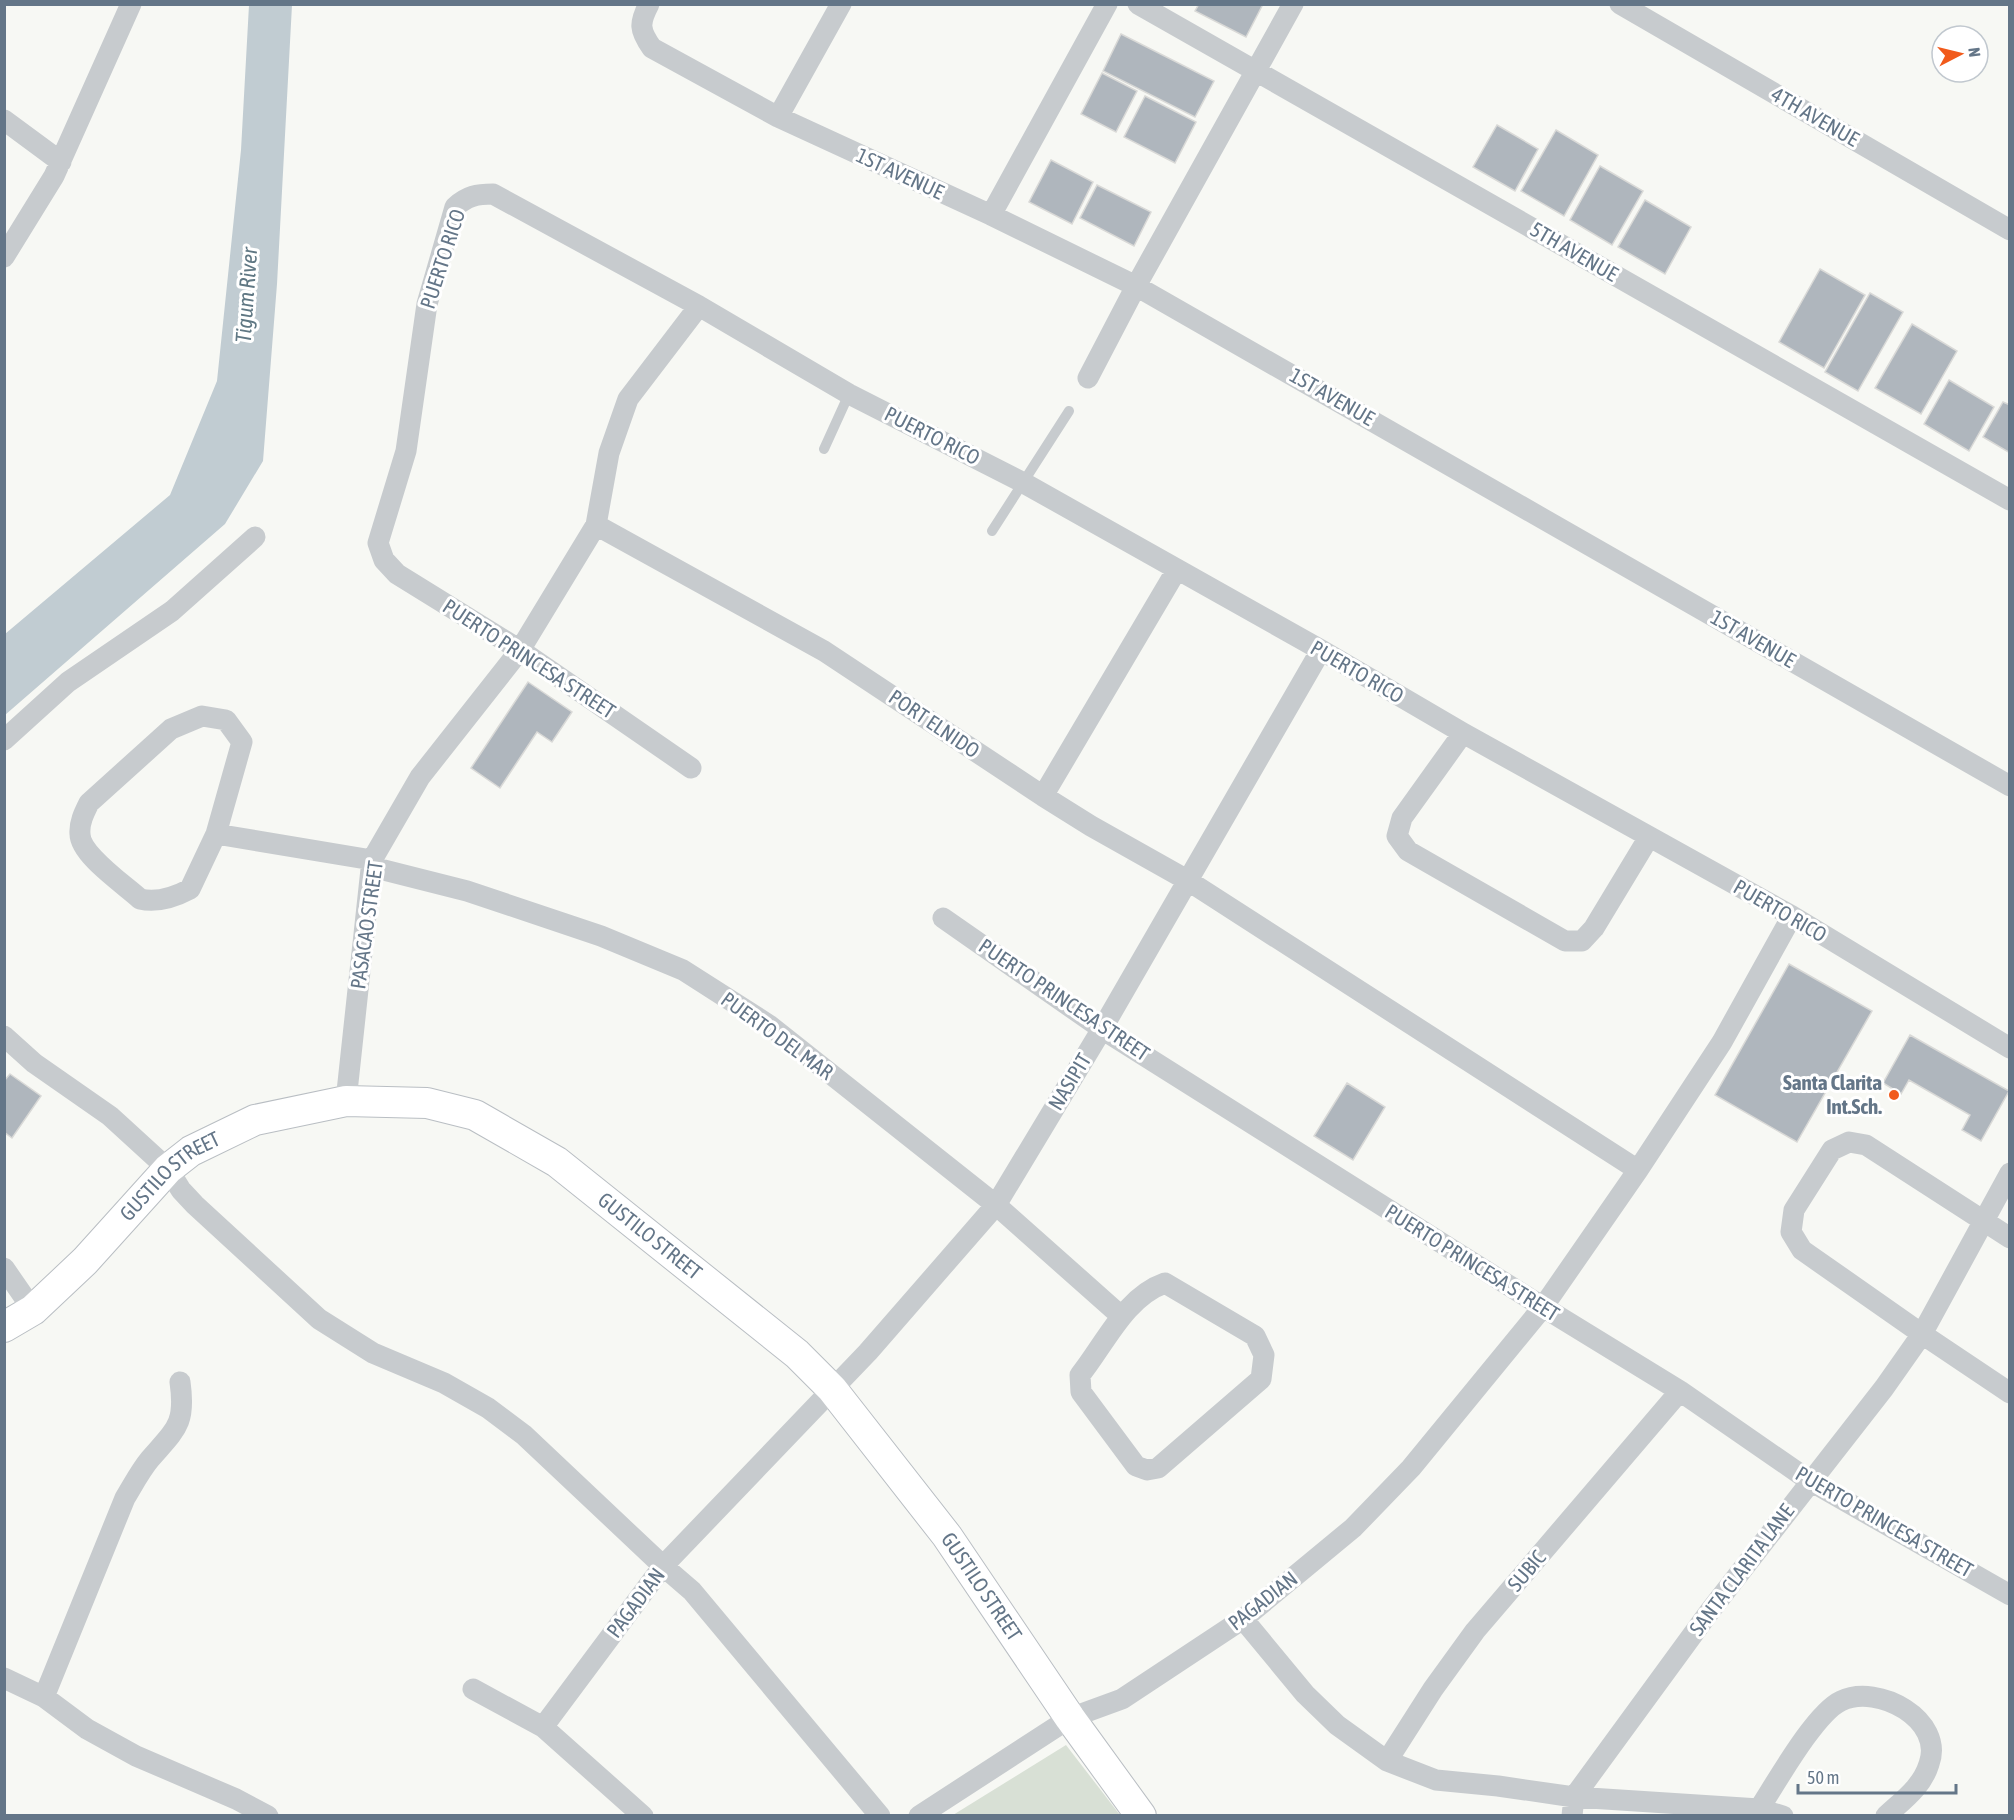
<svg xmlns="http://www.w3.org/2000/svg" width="2014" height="1820" viewBox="0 0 2014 1820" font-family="'Asap Condensed',sans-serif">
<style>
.green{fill:#d8e0d5}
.water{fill:#c1ccd2}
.building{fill:#afb6bd;stroke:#d9d9d7;stroke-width:1.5}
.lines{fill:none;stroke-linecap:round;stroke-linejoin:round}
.secondary-casing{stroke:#b9bec3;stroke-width:32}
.lane{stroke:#c7cbce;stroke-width:10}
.street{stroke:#c7cbce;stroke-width:21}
.secondary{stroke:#fff;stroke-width:30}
.poi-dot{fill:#f15a1b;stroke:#fff;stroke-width:2}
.labels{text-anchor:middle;stroke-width:6;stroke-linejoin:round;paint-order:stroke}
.street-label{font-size:21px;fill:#647688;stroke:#fff}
.poi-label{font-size:21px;font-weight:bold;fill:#647688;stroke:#fff;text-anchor:end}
.water-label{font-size:22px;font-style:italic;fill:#5f7783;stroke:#fff}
</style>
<rect width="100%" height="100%" fill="#f7f8f4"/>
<!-- green -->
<path class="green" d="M1066,1745L1120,1815H953Z"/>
<!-- water -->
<path class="water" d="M249,5H292L277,284L263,461L225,524L5,715V634L170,495L217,381L241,150Z"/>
<!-- building -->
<path class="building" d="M1199,4H1263L1246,37L1195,11Z
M1121,34L1214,81L1195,117L1103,71Z
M1102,73L1137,91L1116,132L1081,114Z
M1145,96L1196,122L1175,163L1124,137Z
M1497,125L1538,149L1515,191L1473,167Z
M1556,130L1598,155L1564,216L1521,191Z
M1051,160L1093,182L1072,224L1029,202Z
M1600,166L1643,191L1612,245L1570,220Z
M1097,185L1151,212L1134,246L1080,218Z
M1645,200L1691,227L1665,274L1618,247Z
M1820,269L1865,295L1824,368L1779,342Z
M1870,293L1903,312L1858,391L1825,372Z
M1912,324L1957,351L1921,414L1875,388Z
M1949,380L1994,407L1969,451L1924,424Z
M2003,402L2010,405V453L1983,437Z
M528,682L572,712L552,742L537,732L500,788L471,768Z
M1789,964L1872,1011L1797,1142L1715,1095Z
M1910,1035L2009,1091L1981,1141L1962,1130L1970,1115L1909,1080L1901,1094L1883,1083Z
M10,1074L41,1096L12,1138L4,1132V1081Z
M1347,1083L1385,1107L1353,1160L1314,1136Z"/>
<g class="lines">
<defs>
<g id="secondary">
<path id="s1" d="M4,1327L33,1310L85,1261L168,1169L191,1151L255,1120L346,1101L427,1103L475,1115L557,1162L797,1354L832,1389L947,1536L1070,1718L1141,1816"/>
</g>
</defs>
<!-- secondary casing -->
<use href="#secondary" class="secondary-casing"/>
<!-- lane -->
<path class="lane" d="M824,449L849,394
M992,531L1069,411"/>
<!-- street -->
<path class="street" d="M649,4C639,23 639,30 652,48L778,117L991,215L1136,286L2010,786
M1138,4L2010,500
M1620,4L2010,230
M778,117L841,4
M4,120L61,162
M991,215L1107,4
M4,257L54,176L131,4
M1088,378L1136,286L1293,4
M596,525L824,651L1043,796L1176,571
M1463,733L1402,818L1397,836L1408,851L1565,941H1582L1594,928L1649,837
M4,740L68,682L172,611L255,537
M691,768L520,650L397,574L384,560L378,543L406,451L427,304L455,207C467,196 477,194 493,194L699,306L849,394L1022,482L1321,650L1463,733L1792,916L2010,1048
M1043,796L1091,826L1187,880L1638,1170
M216,834L242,742L226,720L202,716L171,729L89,803C84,813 79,823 80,834C80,855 125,885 140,899C157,903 175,897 190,889L216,834L372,860
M372,867L467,891L601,936L683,970L769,1025L996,1205L1121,1316
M943,918L1102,1029L1543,1307L1680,1391L1810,1481L2010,1595
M4,1036L34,1063L110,1116L168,1169L181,1190L195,1205L319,1319L373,1353L444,1383L488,1408L524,1435L663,1566L692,1591L880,1816
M346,1101L372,860L420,777L520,650L596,525L609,453L628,399L699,306
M2010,1238L1866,1145L1849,1142L1832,1150L1794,1210L1791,1232L1802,1250L1922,1334L2010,1393
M4,1268L33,1310
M1165,1283L1255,1336L1264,1355L1261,1379L1158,1468L1147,1470L1136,1466L1081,1392L1080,1375C1105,1344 1125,1297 1165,1283Z
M1243,1619L1305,1694L1337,1725L1387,1761L1436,1780L1498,1786L1574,1797L1759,1809L1783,1816
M4,1678L44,1697L87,1729L136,1756L236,1799L268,1816
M473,1689L543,1727
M44,1697L125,1498C133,1485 140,1471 150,1459C176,1429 186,1424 180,1382
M1387,1761L1433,1689L1475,1631L1680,1391
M1759,1809C1776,1783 1815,1713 1841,1701C1878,1683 1945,1720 1929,1764C1922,1787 1903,1800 1886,1816
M643,1816L543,1727L663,1566L868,1352L996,1205L1102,1029L1321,650
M919,1816L1070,1718L1122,1699L1243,1619L1353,1528L1411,1468L1543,1307L1638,1170L1722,1042L1792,916
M1572,1816L1574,1797L1710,1611L1884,1388L1922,1334L2010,1173"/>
<!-- secondary -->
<use href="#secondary" class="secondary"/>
</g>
<!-- markers -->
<circle class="poi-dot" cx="1894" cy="1095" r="6"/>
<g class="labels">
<!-- street labels -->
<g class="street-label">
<text transform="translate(1815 117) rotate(30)" y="7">4TH AVENUE</text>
<text transform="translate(900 174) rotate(25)" y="7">1ST AVENUE</text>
<text transform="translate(1574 252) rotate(30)" y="7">5TH AVENUE</text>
<text transform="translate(443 259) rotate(-72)" y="7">PUERTO RICO</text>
<text transform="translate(1332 397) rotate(30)" y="7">1ST AVENUE</text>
<text transform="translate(932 436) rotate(27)" y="7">PUERTO RICO</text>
<text transform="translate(1753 639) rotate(30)" y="7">1ST AVENUE</text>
<text transform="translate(529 659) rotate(33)" y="7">PUERTO PRINCESA STREET</text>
<text transform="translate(1357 672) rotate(30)" y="7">PUERTO RICO</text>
<text transform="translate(934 724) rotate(34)" y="7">PORT ELNIDO</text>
<text transform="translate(1780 911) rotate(30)" y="7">PUERTO RICO</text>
<text transform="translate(367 925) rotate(-82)" y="7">PASACAO STREET</text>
<text transform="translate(1064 1000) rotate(34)" y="7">PUERTO PRINCESA STREET</text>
<text transform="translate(777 1036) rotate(36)" y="7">PUERTO DEL MAR</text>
<text transform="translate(1070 1082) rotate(-59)" y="7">NASIPIT</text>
<text dy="7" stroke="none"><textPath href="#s1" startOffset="226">GUSTILO STREET</textPath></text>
<text dy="7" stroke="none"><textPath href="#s1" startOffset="766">GUSTILO STREET</textPath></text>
<text transform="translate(1472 1263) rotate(32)" y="7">PUERTO PRINCESA STREET</text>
<text transform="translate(1884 1522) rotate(30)" y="7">PUERTO PRINCESA STREET</text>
<text transform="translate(1742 1570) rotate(-53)" y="7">SANTA CLARITA LANE</text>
<text transform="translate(1527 1571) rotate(-50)" y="7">SUBIC</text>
<text dy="7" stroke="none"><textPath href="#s1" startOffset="1252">GUSTILO STREET</textPath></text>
<text transform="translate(1263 1601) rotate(-38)" y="7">PAGADIAN</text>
<text transform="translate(636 1603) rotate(-53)" y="7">PAGADIAN</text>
</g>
<!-- poi labels -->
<g class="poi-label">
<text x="1882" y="1090">Santa Clarita<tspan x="1882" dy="24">Int.Sch.</tspan></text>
</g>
<!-- water labels -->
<g class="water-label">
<text transform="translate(246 295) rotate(-86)" y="8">Tigum River</text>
</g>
</g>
<!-- border -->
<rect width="2014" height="1820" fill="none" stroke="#647688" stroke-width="12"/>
<!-- north arrow -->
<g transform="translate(1960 54) rotate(83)"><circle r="28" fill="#ffffff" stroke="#c1c8cf" stroke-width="1.5"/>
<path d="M0-4.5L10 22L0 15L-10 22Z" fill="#f15a1b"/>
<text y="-9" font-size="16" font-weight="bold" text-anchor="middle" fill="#647688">N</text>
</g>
<!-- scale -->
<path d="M1798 1784v9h158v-9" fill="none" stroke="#647688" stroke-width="3"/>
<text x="1807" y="1784" font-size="18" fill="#647688" stroke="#ffffff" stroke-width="4.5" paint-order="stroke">50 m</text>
</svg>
